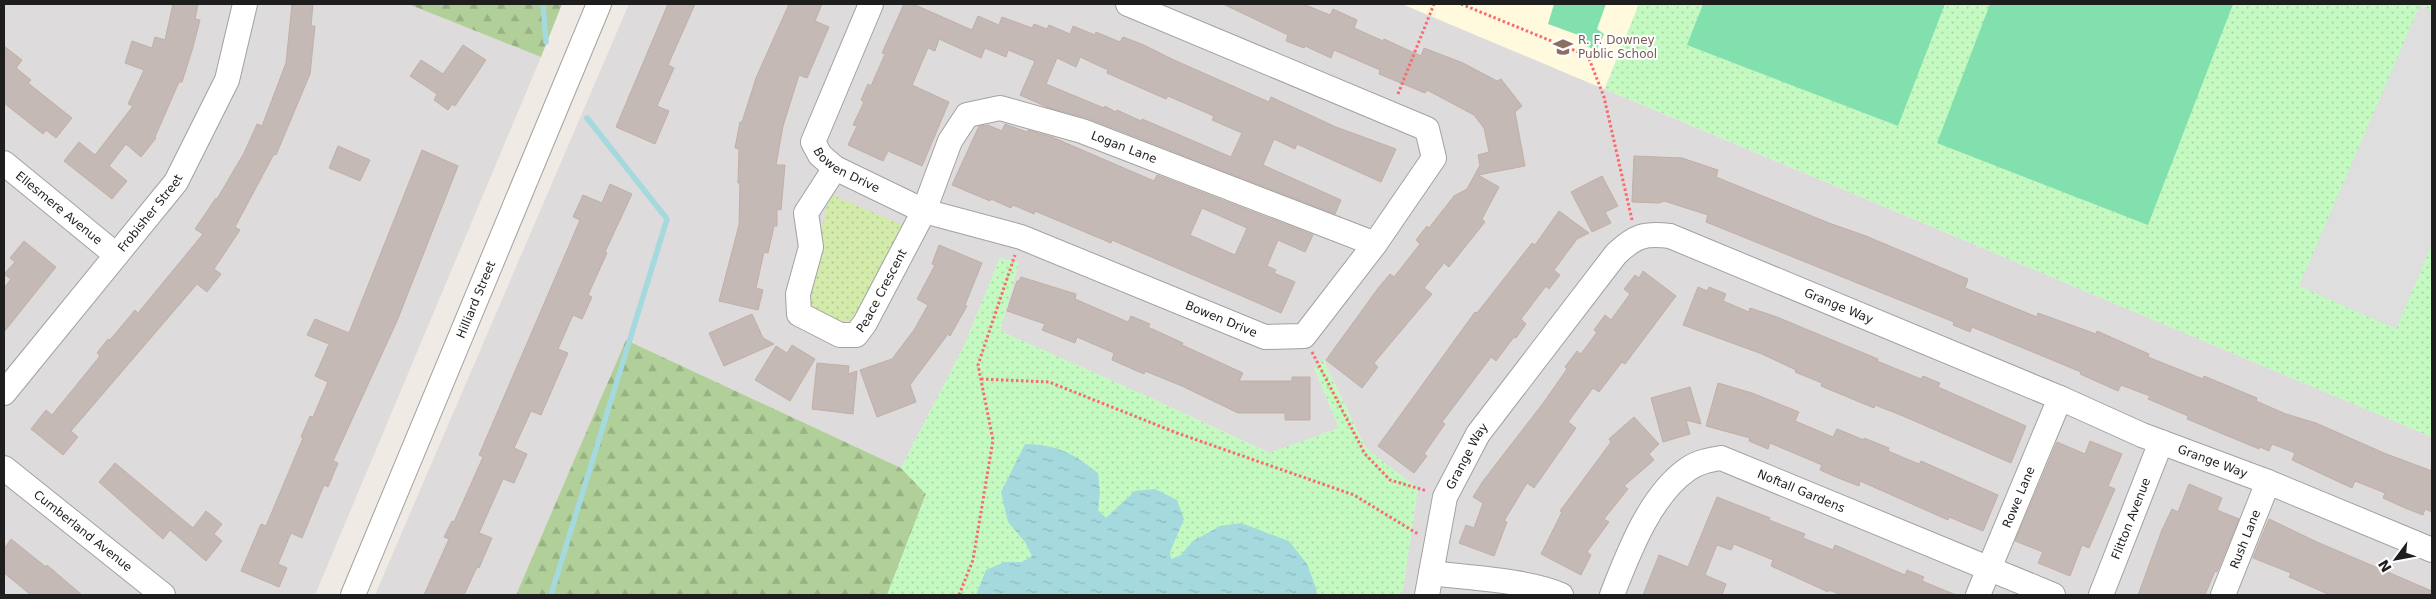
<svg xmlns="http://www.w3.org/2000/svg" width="2436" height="599" viewBox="0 0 2436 599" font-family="'DejaVu Sans',sans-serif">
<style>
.residential{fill:#dddbdc}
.education{fill:#fffade}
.grass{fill:url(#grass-dots)}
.forest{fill:url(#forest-firs)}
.park{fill:url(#park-dots)}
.pitch{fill:#81e0ae}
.parking{fill:#dedede}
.water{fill:url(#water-ripples)}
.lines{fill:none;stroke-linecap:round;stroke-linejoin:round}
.stream{stroke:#a4d9de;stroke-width:5.5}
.building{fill:#c4b9b4;stroke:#c1afa7;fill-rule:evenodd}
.minor-casing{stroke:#a2a2a2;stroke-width:26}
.path{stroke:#fb696f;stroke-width:3;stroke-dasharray:2.5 2.5;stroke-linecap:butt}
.minor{stroke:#fff;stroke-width:24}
.labels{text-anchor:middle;stroke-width:4;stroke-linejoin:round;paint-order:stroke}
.education-label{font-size:12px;fill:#785e54;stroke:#fff;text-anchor:start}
.street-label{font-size:12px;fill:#1e1e1e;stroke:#fff}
</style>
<defs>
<pattern id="grass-dots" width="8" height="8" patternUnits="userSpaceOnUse" patternTransform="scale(1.25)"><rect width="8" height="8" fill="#d2eaaa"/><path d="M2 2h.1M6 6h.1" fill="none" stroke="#b4c892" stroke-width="1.8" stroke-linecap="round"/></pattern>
<pattern id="forest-firs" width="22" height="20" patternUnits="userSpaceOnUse" patternTransform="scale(1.25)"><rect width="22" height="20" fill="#b0cf99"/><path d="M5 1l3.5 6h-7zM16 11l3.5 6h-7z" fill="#97b183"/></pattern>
<pattern id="park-dots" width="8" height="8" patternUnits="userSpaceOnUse" patternTransform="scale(1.25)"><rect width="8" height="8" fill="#c4fac1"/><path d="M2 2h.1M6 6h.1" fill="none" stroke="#a8d6a5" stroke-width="1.8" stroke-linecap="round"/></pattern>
<pattern id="water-ripples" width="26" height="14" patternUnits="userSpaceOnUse" patternTransform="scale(1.25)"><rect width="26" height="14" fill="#a4d9de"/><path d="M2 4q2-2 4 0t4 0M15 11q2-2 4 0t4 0" fill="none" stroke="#8dbabe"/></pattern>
</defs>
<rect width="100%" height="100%" fill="#efeae4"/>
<!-- residential -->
<path class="residential" d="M4,4H408L541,57L315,595H4Z
M629,4H1402L2432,437V595H1402L1418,489L1365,447L1324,361L1314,368L1339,428L1270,453L1153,399L1000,331L1019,263L1000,258L965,344L901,468L626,340L516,595H375Z"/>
<!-- education -->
<path class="education" d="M1402,4H1639L1604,89Z"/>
<!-- grass -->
<path class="grass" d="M830,194L905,226L862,314L844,324L824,315L809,304L808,283Z"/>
<!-- forest -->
<path class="forest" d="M408,4H562L541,57Z
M626,340L901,468L926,494L887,595H516Z"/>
<!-- park -->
<path class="park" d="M1639,4H2432V437L1605,89Z
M1000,258L1019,263L1000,331L1153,399L1269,453L1339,428L1314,367L1323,360L1365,447L1418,489L1402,595H887L926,494L901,468L965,344Z"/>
<!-- pitch -->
<path class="pitch" d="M1554,4H1606L1597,29L1604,34L1597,49H1593L1579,42L1581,36L1548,24Z
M1703,4H1945L1898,126L1687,45Z
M1990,4H2233L2148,225L1937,143Z"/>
<!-- parking -->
<path class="parking" d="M2420,5L2432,11V245L2396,329L2299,286Z"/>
<!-- water -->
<path class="water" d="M1025,444C1059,445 1072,453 1098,473L1100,492L1098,510L1106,518L1135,491L1155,489L1177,500L1184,519L1170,552L1171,559L1181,555L1193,541L1220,526L1241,523L1289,541L1307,564L1316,588L1317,595H976L986,570L1005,562H1022L1032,556L1025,542L1008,522L1001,492Z"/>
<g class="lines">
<!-- stream -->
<path class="stream" d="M543,4L546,42
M551,595L667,219L587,118"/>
</g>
<!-- building -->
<path class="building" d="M173,4H198L195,19L200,20L193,47L182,82H179L155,137L156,138L141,157L126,144L109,166L127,181L112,199L64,161L79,142L95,155L133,106L128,104L144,70L125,63L132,41L152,48L155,37L165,40Z
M292,4H313L311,26H315L310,74L276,155L274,154L235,227L240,230L214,269L221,274L207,292L197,284L71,431L78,437L63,455L31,429L46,410L52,415L100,356L97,353L108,339L110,340L135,310L138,313L203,234L195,229L216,198L217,199L244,153L257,124L262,126L286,63Z
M668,4H695L668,65L674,68L657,106L669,111L655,144L616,127Z
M789,4H822L815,21L829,27L807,78L799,75L783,126L776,165H785L781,210L777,209V226H774L768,253L764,252L756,288L763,290L758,310L719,301L739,225L740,183H738L739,149L735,148L740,122H742L756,78Z
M904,4H913L972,30L978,16L999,25L1002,17L1032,28L1034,24L1047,29L1049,25L1070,34L1073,26L1095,35L1096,32L1120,42L1123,37L1144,45L1174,60L1269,102L1271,97L1336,127L1396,149L1381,182L1297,144L1295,149L1274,139L1263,165L1341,200L1335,214L1087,118L1049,108L1020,95L1035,61L1008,50L1006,57L985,48L981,58L939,39L935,51L928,48L912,85L949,102L922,166L888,151L883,161L848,145L857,126L853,125L864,102L861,100L868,84L871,86L885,54L882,53ZM1080,57L1108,70L1107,73L1166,99L1168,96L1214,116L1212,120L1242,133L1231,157L1142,119L1141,121L1117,110L1116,112L1105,106L1104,108L1046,84L1057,58L1076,67Z
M1223,4H1303L1330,15L1333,9L1357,20L1354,28L1383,41L1384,39L1421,56L1424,48L1463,63L1497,81L1501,79L1522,106L1515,112L1525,166L1478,175L1499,187L1482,219L1485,222L1449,267L1444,263L1424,288L1432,294L1374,363L1378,367L1362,388L1326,360L1379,287L1390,274L1394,277L1420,244L1416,240L1427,226L1429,228L1454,196L1467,189L1480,165L1478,155L1489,152L1484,128L1474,115L1427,90L1425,93L1379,74L1380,70L1334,50L1331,58L1305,46L1304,48L1286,41L1288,35Z
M463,45L486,60L455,106L452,104L448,110L434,100L437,94L410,76L421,60L443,74Z
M4,46L22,60L16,68L31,80L28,83L72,118L56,138L46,130L43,134L4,103Z
M1005,124L1027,132L1028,130L1052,137L1154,181L1157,175L1313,235L1305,252L1278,240L1267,266L1276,270L1274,273L1295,282L1281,313L1112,240L1111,243L1035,211L1034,214L1013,205L1011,208L991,199L990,201L952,185L979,126L988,125L1002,131ZM1202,208L1247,228L1235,255L1190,235Z
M338,146L370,160L360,181L329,168Z
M422,150L458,166L397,321L333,461L338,463L328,487L324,485L302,538L291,533L278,564L287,568L279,587L241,571L261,524L266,526L303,438L301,437L310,416L313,417L328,382L315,376L329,344L307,335L315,319L349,333Z
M1634,156L1682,158L1718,170L1716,177L1829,223L1866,236L1968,279L1965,288L2037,317L2038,313L2096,334L2097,331L2149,354L2148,357L2203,379L2204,376L2257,398L2256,401L2286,414L2316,423L2384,453L2432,471V512L2425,509L2423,515L2405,508L2383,498L2385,493L2355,481L2352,488L2292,460L2295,453L2272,444L2269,451L2260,447L2259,449L2187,419L2188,416L2148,399L2150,396L2121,385L2118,391L2080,374L2081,372L1972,327L1970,332L1953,325L1954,322L1706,222L1708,215L1664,201L1659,203L1632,202Z
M1602,176L1618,206L1605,212L1611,223L1592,232L1571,192Z
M610,184L632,194L605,252L607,253L588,295L592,297L582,319L573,315L558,349L568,353L541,415L531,411L514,448L527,454L514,483L503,479L479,533L492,538L479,568L477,567L464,595H424L449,539L444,537L452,521L454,522L483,457L479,455L580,220L573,217L583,195L602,203Z
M1559,211L1589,233L1577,239L1554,270L1560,275L1549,289L1546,286L1521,319L1526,324L1516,338L1514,337L1496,361L1491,357L1442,422L1445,424L1424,454L1427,456L1414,473L1378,446L1475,312L1477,313L1532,243L1535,245Z
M24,241L56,267L4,332V288L11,279L4,274L15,262L10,258Z
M939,245L982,263L965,305L967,306L950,336L948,334L910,385L916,402L877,417L860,370L892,359L914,330L928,305L917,299L935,265L932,264Z
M1643,271L1676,296L1625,364L1622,362L1599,392L1593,388L1568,422L1576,428L1534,488L1527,483L1504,521L1507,522L1494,556L1459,543L1466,525L1474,528L1483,503L1473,497L1483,481L1544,402L1567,369L1565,367L1577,351L1581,354L1597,332L1594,330L1605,315L1611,320L1630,294L1624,289L1635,275L1639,278Z
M1021,277L1076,294L1075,299L1128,322L1131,316L1150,324L1148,327L1183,343L1182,345L1243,373L1239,381H1292V377H1310V420H1285V413H1238L1182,386L1145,371L1144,374L1112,360L1114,353L1077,337L1075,343L1042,330L1045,324L1007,311L1017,281H1019Z
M1698,287L1707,291L1709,287L1726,294L1723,301L1749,312L1750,308L1777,317L1878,359L1877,361L1921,379L1923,376L1940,383L1938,387L2026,426L2011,463L1903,416L1875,405L1874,408L1821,386L1822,383L1795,372L1796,370L1762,354L1683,325Z
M752,314L763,338L774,344L724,366L709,333Z
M792,345L815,359L790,401L755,380L776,346L787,353Z
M817,363L849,366L848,374L857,371L853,414L812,409Z
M1718,383L1752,393L1799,412L1795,421L1833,437L1837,429L1864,440V438L1889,448L1888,451L1919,464L1921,461L1998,495L1983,531L1949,517L1948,520L1860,481L1859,486L1836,477L1820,470L1822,465L1770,443L1768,449L1749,441L1750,438L1706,426Z
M1690,387L1701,424L1686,420L1690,434L1663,442L1651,398Z
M1634,417L1659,444L1649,454L1654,460L1624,486L1628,489L1604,519L1609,522L1587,552L1591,555L1581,575L1541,554L1562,512L1560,511L1611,442L1609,439Z
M2090,441L2122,454L2108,486L2115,489L2107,507L2089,548L2082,545L2070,576L2038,563L2043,552L2015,541L2057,442L2085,454Z
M115,463L193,528L206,511L222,524L214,534L222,541L206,561L170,530L163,539L99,482Z
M2189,484L2222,498L2217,510L2239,519L2217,572L2215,571L2205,595H2138L2162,530L2172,509L2178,512Z
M1717,497L1770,518L1769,520L1805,534L1803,538L1833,550L1835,545L1905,575L1907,570L1924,577L1922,581L1956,595H1841L1829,590L1828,592L1771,566L1773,560L1734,544L1731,550L1717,545L1705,575L1726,584L1722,595H1643L1659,555L1688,567Z
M2269,519L2317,542L2432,591V595H2330L2289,577L2291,573L2253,558Z
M11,539L46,567L47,565L82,595H31L4,573V549Z"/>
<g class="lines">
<defs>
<g id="minor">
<path id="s1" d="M871,4L813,142L820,155L835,168L924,211L1021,237L1265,337L1304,336L1375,244L1434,158L1427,129L1128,4"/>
<path id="s2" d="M4,163L115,254"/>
<path id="s3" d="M835,168L806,213L811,247L798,294L799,314L840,335H856L865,323L924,211L950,141L967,115L1000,108L1082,131L1375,244"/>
<path id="s4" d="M4,393L176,182L227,80L245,4"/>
<path id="s5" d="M4,468L163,595"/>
<path d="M1431,573C1470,578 1526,580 1561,595"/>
<path id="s6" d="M353,595L599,4"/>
<path id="s7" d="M1427,595L1445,497L1478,434L1616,254C1635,236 1644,233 1670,236L2060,398L2142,435L2268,482L2432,550"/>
<path id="s8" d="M1612,595C1628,554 1650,495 1688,469C1698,462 1709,460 1721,458L2053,595"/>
<path id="s9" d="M1978,595L2060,398"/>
<path id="s10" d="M2101,595L2161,442"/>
<path id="s11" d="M2223,595L2268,482"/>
</g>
</defs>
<!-- minor casing -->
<use href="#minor" class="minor-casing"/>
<!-- path -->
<path class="path" d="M1461,4L1588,56L1604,97L1632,220
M1398,94L1434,4
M1312,352L1365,454L1390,480L1427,491
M981,379L1049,382L1177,433L1354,495L1418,534
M959,595L973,560L993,440L978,365L1015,255"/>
<!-- minor -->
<use href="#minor" class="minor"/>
</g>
<!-- icons -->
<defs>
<symbol id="school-bare" viewBox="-9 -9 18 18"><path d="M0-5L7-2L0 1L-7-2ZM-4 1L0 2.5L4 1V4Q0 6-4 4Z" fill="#8d6e63" stroke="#fff" stroke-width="2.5" paint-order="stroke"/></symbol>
</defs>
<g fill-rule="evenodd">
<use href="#school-bare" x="1549" y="33" width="28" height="28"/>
</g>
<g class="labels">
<!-- education labels -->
<g class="education-label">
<text x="1578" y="44">R. F. Downey<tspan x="1578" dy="14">Public School</tspan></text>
</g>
<!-- street labels -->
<g class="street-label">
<text dy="4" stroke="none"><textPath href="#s3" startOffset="630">Logan Lane</textPath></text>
<text dy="4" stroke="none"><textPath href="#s1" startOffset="195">Bowen Drive</textPath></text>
<text dy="4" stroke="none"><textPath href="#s2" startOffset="71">Ellesmere Avenue</textPath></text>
<text dy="4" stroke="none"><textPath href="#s4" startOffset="232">Frobisher Street</textPath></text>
<text dy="4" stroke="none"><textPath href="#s3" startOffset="270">Peace Crescent</textPath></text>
<text dy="4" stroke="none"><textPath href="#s6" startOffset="320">Hilliard Street</textPath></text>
<text dy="4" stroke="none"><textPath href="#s7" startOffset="640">Grange Way</textPath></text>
<text dy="4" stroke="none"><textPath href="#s1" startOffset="600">Bowen Drive</textPath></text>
<text dy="4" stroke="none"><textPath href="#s7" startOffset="146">Grange Way</textPath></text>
<text dy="4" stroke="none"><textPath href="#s7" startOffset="1045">Grange Way</textPath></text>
<text dy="4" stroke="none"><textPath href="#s8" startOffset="271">Noftall Gardens</textPath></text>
<text dy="4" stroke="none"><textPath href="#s9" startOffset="106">Rowe Lane</textPath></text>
<text dy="4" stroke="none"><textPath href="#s10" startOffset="82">Flitton Avenue</textPath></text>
<text dy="4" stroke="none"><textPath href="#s5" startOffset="101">Cumberland Avenue</textPath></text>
<text dy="4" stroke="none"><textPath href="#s11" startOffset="60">Rush Lane</textPath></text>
</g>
</g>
<!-- border -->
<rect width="2436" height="599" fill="none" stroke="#1e1e1e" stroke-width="10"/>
<!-- north arrow -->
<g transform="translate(2396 559) rotate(238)" stroke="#ffffff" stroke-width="4" paint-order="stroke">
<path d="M0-4L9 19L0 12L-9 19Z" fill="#1e1e1e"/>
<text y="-8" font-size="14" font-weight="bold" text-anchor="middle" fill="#1e1e1e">N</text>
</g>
</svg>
